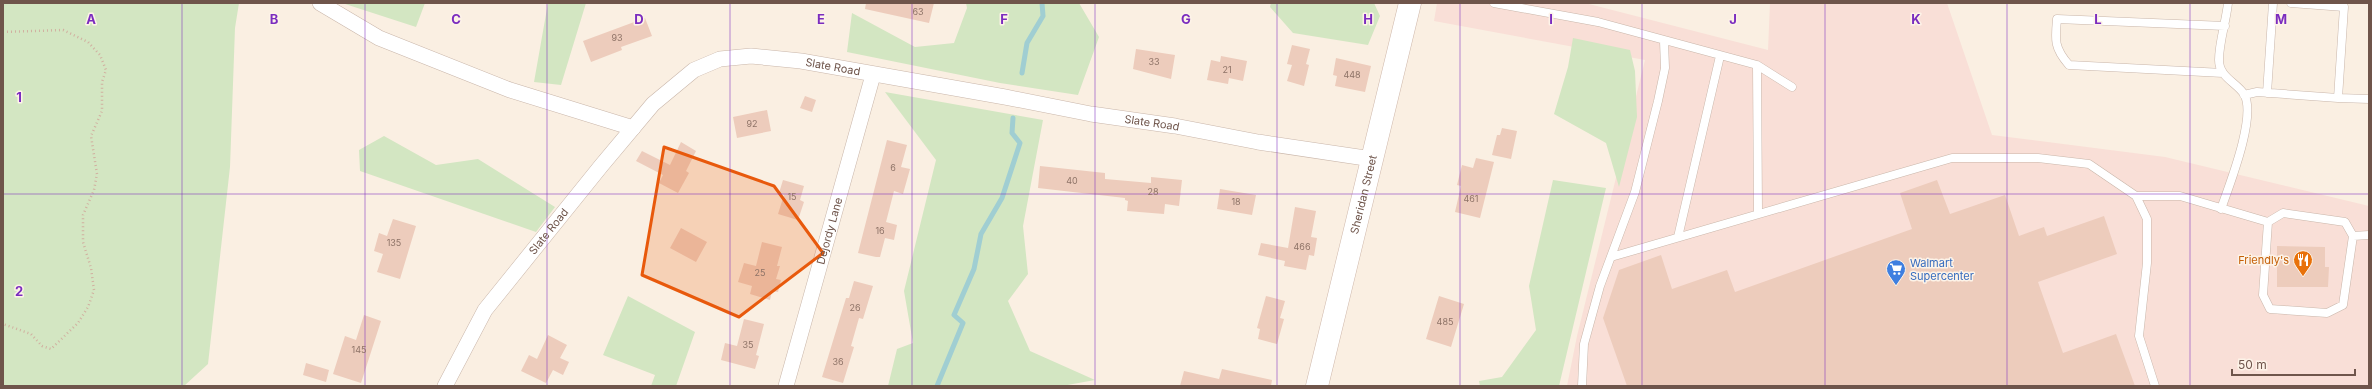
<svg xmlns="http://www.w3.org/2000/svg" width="2372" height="389" viewBox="0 0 2372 389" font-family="Inter,sans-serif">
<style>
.commercial{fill:#f9dfd7}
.green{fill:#d3e6c2}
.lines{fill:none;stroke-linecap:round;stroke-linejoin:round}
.stream{stroke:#a0ced2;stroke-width:5}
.building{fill:#edccbc}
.lane-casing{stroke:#c9b6aa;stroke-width:9}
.street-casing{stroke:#c9b6aa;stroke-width:16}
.secondary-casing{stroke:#cfb8ab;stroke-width:23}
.path{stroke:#d1b0a0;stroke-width:2.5;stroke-dasharray:1 3;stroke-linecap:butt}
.lane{stroke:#fff;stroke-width:8}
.street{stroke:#fff;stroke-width:15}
.secondary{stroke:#fff;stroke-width:22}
.marked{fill:#e8590c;fill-opacity:0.2;stroke:#e8590c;stroke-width:3;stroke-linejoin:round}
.grid{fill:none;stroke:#7b2cbf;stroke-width:1;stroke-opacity:0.55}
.labels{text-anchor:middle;stroke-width:3;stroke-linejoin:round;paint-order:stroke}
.number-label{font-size:9px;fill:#8e7367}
.street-label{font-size:11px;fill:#6f554b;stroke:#fdf3e8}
.food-label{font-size:11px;fill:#c56008;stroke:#fdf3e8;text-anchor:end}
.shop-label{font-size:11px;fill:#366cbe;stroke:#fdf3e8;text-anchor:start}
.grid-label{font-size:13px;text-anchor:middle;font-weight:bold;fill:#7b2cbf;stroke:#fdf3e8;stroke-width:3;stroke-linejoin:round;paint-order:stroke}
</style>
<rect width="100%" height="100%" fill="#faefe2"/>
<!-- commercial -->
<path class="commercial" d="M1437,3H1585L1768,50L1770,3H1947L1992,135L2165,157L2369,206V386H1567L1577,336L1645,60L1434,21Z"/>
<!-- green -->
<path class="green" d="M3,3H239L235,28L230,167L208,364L184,386H3Z
M342,3H425L416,27Z
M548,3H586L561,85L534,82Z
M966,3H1079L1099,37L1078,95L1000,83L847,52L852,13L915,47L954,43L967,8Z
M1271,3H1374L1380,16L1368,45L1293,33L1270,7Z
M1573,38L1630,50L1635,71L1637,117L1619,187L1606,143L1554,114L1568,67Z
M885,92L1043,120L1023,226L1028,274L1008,301L1030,351L1095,380L1062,386H888L897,349L913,343L904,291L936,160Z
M384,136L436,165L478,159L555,207L536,232L360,171L359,150Z
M1553,180L1606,188L1559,386H1480L1479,381L1502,377L1536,330L1529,286Z
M628,296L695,332L676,386H651L655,375L603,355Z"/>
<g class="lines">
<!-- stream -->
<path class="stream" d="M1022,73L1027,43L1043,16L1042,3
M937,386L963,323L954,315L974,269L981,234L1002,198L1020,143L1012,133L1013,118"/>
</g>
<!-- building -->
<path class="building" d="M866,3H934L929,23L865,9Z
M645,18L652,36L621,47L622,50L591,62L583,41Z
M1292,45L1310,49L1306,64L1309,65L1304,86L1287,81L1292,65L1287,64Z
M1136,49L1175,55L1171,79L1133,69Z
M1221,56L1247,61L1243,81L1229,78L1228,84L1207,80L1211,60L1220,62Z
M1336,58L1371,66L1365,92L1335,86L1337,76L1333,75Z
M805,96L816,100L812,112L800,108Z
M767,110L771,131L737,138L733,117Z
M1502,128L1517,131L1511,159L1492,155L1497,135H1500Z
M887,140L907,145L901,167L910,169L903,194L894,191L886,222L897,225L894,240L885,238L880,257H876L858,253Z
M681,142L696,151L686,171L689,173L678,193L659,183L663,175L636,161L642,151L670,165Z
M1476,158L1494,162L1480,218L1455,212L1461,186L1457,185L1462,165L1473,168Z
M1040,166L1105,173V179L1151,183V177L1182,180L1179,206L1165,204L1164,214L1127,211L1128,201L1125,200V198L1038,188Z
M783,180L804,186L800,200L804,202L798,220L778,214L784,195L779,193Z
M1937,180L1950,214L2005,195L2019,236L2044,227L2047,236L2104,216L2117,254L2038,282L2063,353L2116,334L2135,386H1627L1603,318L1619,270L1661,255L1672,289L1727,270L1735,292L1912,229L1900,193Z
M1220,189L1256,195L1252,215L1217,209Z
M1295,207L1316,211L1311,237L1317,238L1314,256L1309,255L1306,270L1284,266L1285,261L1258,255L1261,243L1288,248Z
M393,219L416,226L400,279L377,272L383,254L374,251L379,233L387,236Z
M681,228L707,242L696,262L670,248Z
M762,242L782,247L777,266H780L776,279L781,280L778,292L772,291L770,300L750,294L752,286L738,282L744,263L756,266Z
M2277,246L2325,247V267H2329L2328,287H2277Z
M854,281L873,286L863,319L859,318L851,346L854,347L843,383L822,377L846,298H849Z
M1266,296L1285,301L1280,318L1284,319L1277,344L1258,339L1260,329L1257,328Z
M1439,296L1464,304L1451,347L1426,339Z
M364,315L381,321L361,383L333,374L345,336L356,340Z
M744,319L764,324L756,355L759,356L755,369L721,360L725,343L737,346Z
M548,335L567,345L560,358L569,362L563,375L553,370L546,383L521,371L529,355L537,359Z
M306,363L329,370L326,382L303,375Z
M1222,369L1272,380L1271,386H1180L1184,371L1219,379Z"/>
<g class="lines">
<defs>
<path id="lane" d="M1494,3L1598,22L1757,65L1792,87
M1757,65L1758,212
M2223,73L2069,65C2054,48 2055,40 2057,19L2225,26
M2267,93L2273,3
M2244,95L2257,92L2338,98L2344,7L2291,3
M2338,98L2369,99
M2136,196H2180L2268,222L2263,295L2270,309L2327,313L2343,305L2353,236L2345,222L2283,213L2268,222
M2221,209C2229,186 2257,116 2244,94C2236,82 2219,77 2219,60C2219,42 2226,22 2228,3
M2353,236L2369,235
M1678,237L1720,56
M1611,257L1952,158H2038L2089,164L2136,196L2147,219V263L2139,336L2155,386
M1582,386L1584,344L1600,286L1635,192L1658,101L1665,68L1664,41"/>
<g id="street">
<path d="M320,3L379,38L510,90L633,128"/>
<path id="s1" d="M445,386L485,310L601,166L653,104L694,70L720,59L751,56L801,61L1005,97L1091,114L1175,126L1258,142L1372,159"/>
<path id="s2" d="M786,386L873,75"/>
</g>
<g id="secondary">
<path id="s3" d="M1317,386L1410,3"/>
</g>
</defs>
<!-- lane casing -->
<use href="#lane" class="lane-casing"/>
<!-- street casing -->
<use href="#street" class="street-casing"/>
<!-- secondary casing -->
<use href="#secondary" class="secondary-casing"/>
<!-- path -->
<path class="path" d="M3,32L63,30L88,42L100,55L106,70L102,82V111L91,136L97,174L94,190L83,215V242L91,268L94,290L88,307L78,323L51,349L42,346L31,334L3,324"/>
<!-- lane -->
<use href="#lane" class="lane"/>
<!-- street -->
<use href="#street" class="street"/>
<!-- secondary -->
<use href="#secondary" class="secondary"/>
</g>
<!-- marked area -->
<path class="marked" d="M664,147L774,186L823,253L739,317L642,275Z"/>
<!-- grid -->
<path class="grid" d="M182,3V386M365,3V386M547,3V386M730,3V386M912,3V386M1095,3V386M1277,3V386M1460,3V386M1642,3V386M1825,3V386M2007,3V386M2190,3V386M3,194H2369"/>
<!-- icons -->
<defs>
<symbol id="restaurant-pin" viewBox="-11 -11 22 30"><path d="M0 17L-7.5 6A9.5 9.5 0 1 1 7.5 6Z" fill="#e8710a" stroke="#fdf3e8"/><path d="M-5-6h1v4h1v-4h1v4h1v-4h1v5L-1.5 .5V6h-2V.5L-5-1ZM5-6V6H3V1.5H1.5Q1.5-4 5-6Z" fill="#fff"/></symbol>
<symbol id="supermarket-pin" viewBox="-11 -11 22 30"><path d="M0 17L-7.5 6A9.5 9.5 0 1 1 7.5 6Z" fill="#3f7fe0" stroke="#fdf3e8"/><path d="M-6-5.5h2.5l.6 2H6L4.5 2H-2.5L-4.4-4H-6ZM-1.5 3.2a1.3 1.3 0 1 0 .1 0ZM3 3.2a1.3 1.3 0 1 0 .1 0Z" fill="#fff"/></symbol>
</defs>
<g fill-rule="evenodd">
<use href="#restaurant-pin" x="2292" y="249" width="22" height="30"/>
<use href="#supermarket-pin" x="1885" y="258" width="22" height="30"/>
</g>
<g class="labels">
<!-- number labels -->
<g class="number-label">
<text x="918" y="15">63</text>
<text x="617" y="41">93</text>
<text x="1154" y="65">33</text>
<text x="1227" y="73">21</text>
<text x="1352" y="78">448</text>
<text x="752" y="127">92</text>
<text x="893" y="171">6</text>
<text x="1072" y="184">40</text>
<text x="1153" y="195">28</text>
<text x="792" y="200">15</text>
<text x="1471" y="202">461</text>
<text x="1236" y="205">18</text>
<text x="880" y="234">16</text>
<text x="394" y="246">135</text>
<text x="1302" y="250">466</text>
<text x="760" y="276">25</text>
<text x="855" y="311">26</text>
<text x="1445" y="325">485</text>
<text x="748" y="348">35</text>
<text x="359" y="353">145</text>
<text x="838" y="365">36</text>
</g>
<!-- street labels -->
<g class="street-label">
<text dy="4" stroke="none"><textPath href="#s1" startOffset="547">Slate Road</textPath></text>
<text dy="4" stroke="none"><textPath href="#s1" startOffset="871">Slate Road</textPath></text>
<text dy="4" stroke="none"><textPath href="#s3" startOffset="197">Sheridan Street</textPath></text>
<text dy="4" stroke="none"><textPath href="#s1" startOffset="187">Slate Road</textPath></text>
<text dy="4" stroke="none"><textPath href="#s2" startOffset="161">Dejordy Lane</textPath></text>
</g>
<!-- food labels -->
<g class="food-label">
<text x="2289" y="264">Friendly's</text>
</g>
<!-- shop labels -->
<g class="shop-label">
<text x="1910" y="267">Walmart<tspan x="1910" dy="13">Supercenter</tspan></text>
</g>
</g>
<g class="grid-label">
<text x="91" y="24">A</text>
<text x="274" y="24">B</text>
<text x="456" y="24">C</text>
<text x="639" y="24">D</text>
<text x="821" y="24">E</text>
<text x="1004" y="24">F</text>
<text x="1186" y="24">G</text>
<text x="1368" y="24">H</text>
<text x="1551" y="24">I</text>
<text x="1733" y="24">J</text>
<text x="1916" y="24">K</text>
<text x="2098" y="24">L</text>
<text x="2281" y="24">M</text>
<text x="19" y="102">1</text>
<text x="19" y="296">2</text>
</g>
<!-- border -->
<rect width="2372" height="389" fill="none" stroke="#6f554b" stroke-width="8"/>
<!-- scale -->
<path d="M2232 369v6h123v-6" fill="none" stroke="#6f554b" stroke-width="2"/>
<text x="2238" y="369" font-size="12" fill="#6f554b" stroke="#fdf3e8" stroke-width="3" paint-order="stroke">50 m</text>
</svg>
